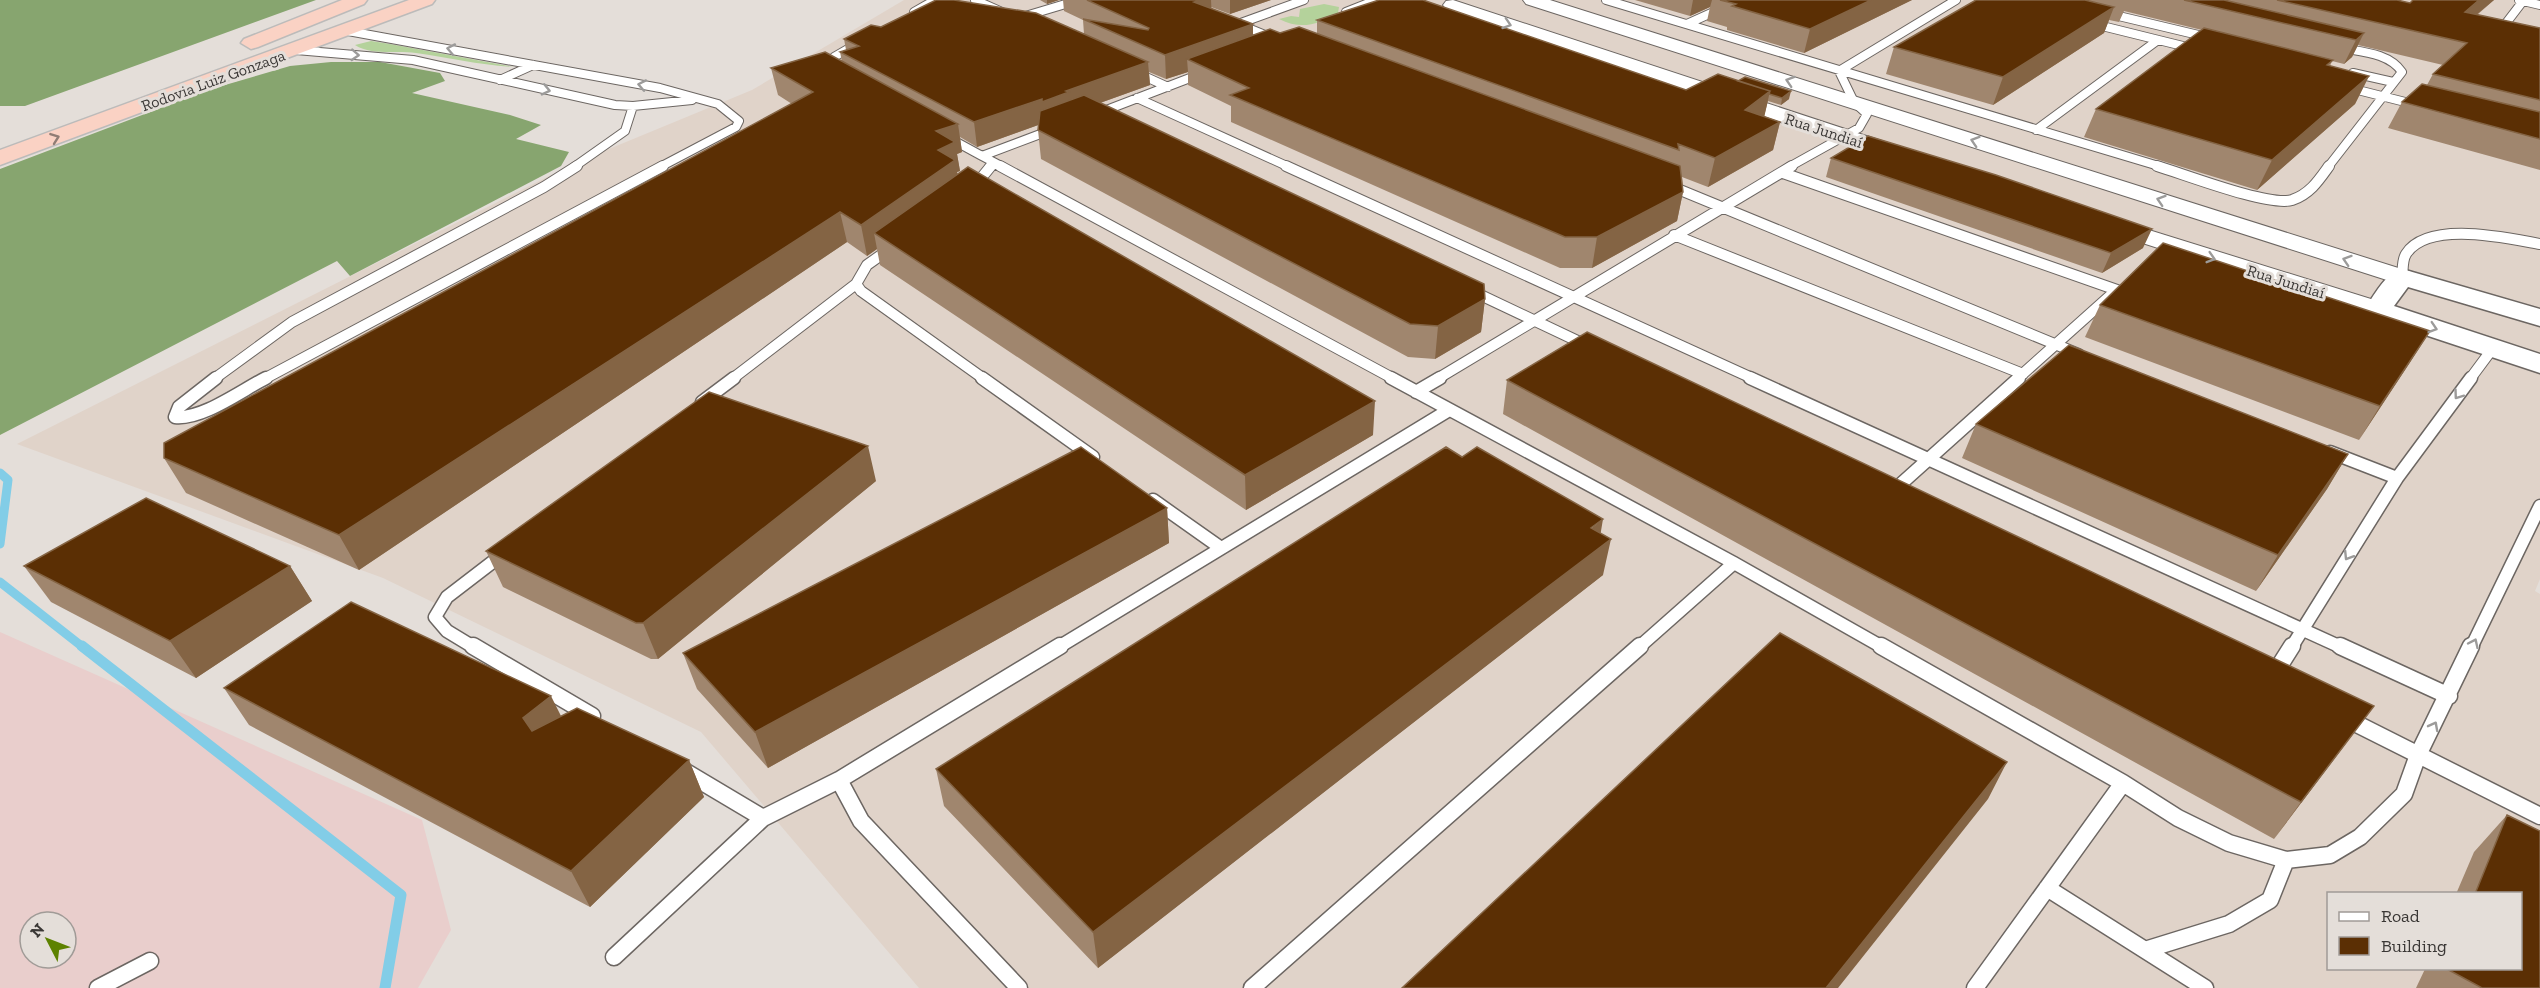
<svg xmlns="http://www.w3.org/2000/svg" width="2540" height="988" viewBox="0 0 2540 988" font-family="'Zilla Slab',serif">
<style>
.built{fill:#e0d3c9;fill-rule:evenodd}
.medical{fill:#e9cecc;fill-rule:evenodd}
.green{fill:#b4d29b}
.forest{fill:#87a56f}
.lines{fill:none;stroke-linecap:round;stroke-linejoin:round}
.stream-far1{stroke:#82cde7;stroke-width:9}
.stream{stroke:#82cde7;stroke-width:11}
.service-far3-casing{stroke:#6c6662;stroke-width:10}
.service-far2-casing{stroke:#6c6662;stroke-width:12}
.service-far1-casing{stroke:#6c6662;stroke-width:15}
.service-casing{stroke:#6c6662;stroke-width:19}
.tertiary-casing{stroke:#6c6662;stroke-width:2}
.secondary-casing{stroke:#6c6662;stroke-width:3}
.trunk-casing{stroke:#bcbbba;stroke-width:3}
.service-far3{stroke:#fff;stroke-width:8}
.service-far2{stroke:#fff;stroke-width:10}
.service-far1{stroke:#fff;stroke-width:12}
.service{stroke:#fff;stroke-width:16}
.tertiary{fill:#fff;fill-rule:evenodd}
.secondary{fill:#fff;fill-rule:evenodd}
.trunk{fill:#fad2c4;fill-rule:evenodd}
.wall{fill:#a0866e}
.shaded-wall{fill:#846444}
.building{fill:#5b2f04;stroke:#846444;stroke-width:1.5}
.oneway{stroke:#9c9b9a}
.oneway2{stroke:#907d75}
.labels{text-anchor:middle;stroke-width:6;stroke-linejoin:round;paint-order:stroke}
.far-street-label{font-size:16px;fill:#3a3735;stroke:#e4ded9}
</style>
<rect width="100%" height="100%" fill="#e4ded9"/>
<!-- built -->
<path class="built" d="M904,0H2540V579L2535,591L2540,594V988H919L701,732L383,578L17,444L575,163L752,90ZM2328,894H2520V968H2328Z"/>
<!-- medical -->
<path class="medical" d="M0,632L422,820L451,930L418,988H0ZM30,922H66V958H30Z"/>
<!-- green -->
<path class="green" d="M1324,4L1339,7L1338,13C1317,25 1301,30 1279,19L1291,16L1299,17L1300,9Z
M371,41L390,44L514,67C481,65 449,58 416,53C396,50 372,56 355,45Z"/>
<!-- forest -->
<path class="forest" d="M0,0H316L25,106H0Z
M331,62H380L440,73L445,81L412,93L510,115L541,125L516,139L569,152L561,166L350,276L337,261L0,435V169L208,90L290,66Z"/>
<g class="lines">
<!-- stream-far1 -->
<path class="stream-far1" d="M0,473L8,480L0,544
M0,582L84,648"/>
<!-- stream -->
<path class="stream" d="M82,646L401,895L385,988"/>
<defs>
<path id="service-far3" d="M975,0L1002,12
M1606,0L2162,167
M2519,0L2540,5
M914,12L935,0
M1346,12L1376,0
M2106,13L2211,38
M1022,17L1079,0
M2090,23L2195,49
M1238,24L1275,39
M1238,24L1304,0
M1687,24L1740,0
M348,31L660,88L718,104L739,121L736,127L660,167
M2497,35L2523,1
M296,50L413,60L615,105L633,106L692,100
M832,72L830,65L834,57L860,42
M1135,72L1168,87
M2353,73L2393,82
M500,80L533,65
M2346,87L2417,105
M1137,98L1289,167
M1096,114L1203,73
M2036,130L2158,40
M949,138L982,156
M574,167L625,131L633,106
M989,167L993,163
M1003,167L982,156L1051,130
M1789,167L1859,128L1867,114L1854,102L1839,71L1956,0
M2328,167L2402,72C2389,53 2362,52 2341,48"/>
<path id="service-far2" d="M1000,166L1394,379
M1286,166L1754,379
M2157,166C2184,174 2269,207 2292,200C2310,194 2319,180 2329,166
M1783,173L2117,290
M1668,185L2079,354
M973,188L991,166
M1674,235L2023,374
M891,248L867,265L856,284L861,291L984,379
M2402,277C2403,270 2402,260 2406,254C2428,220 2506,238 2540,244
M1472,291L1586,345
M214,379L292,322L544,187L577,166
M264,379L663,166
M732,379L856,284
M1437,379L1792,166
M2017,379L2112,294
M2470,379L2493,348"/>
<path id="service-far1" d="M216,378L179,407L175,417C202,420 242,390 266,378
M982,378L1093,457
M1391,378L1734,563L1884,648
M1750,378L2343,648
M1416,392L1440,378
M702,402L734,378
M2330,452L2397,478
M1893,491L2019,378
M1153,500L1221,548
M475,648L447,631L435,617L447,597L503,554
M1057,648L1449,410
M1638,648L1734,563
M2291,648L2397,478L2471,378
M2471,648L2540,506"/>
<path id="service" d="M473,646L592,716
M1881,646L2123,783L2178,818L2229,843L2286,860L2330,855L2360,837L2404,794L2418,755L2471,646
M2340,646L2449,696
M2273,676L2292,646
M2345,718L2540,816
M684,771L763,818
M839,780L861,821L1019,988
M2047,888L2205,988
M2145,950L2229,924L2270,900L2286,860
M614,957L763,818L839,780L1060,646
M98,988L150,961
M1252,988L1640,646
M1975,988L2123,783"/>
<path id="tertiary" d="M1453,0L1909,150L1912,155L1909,160H1893L1446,9L1443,5L1446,1Z
M1523,0H1550L2411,272L2415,277L2411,282L2402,285L2393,282L1526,4Z
M2107,217L2387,304L2391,310L2387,316L2378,318L2369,316L2099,229L2095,224L2099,219Z"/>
<path id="secondary" d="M2402,269L2540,309V326L2408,287L2394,306L2540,354V373L2368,316L2364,310C2374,296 2385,273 2402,269Z"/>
<path id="trunk" d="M342,0H367L364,4L258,47L251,49L241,43L244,39Z
M409,0H435L432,4L0,165V150Z"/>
</defs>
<!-- service-far3 casing -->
<use href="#service-far3" class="service-far3-casing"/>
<!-- service-far2 casing -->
<use href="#service-far2" class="service-far2-casing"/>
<!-- service-far1 casing -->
<use href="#service-far1" class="service-far1-casing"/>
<!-- service casing -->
<use href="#service" class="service-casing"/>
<!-- tertiary casing -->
<use href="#tertiary" class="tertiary-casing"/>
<!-- secondary casing -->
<use href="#secondary" class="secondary-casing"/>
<!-- trunk casing -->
<use href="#trunk" class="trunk-casing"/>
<!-- service-far3 -->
<use href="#service-far3" class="service-far3"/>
<!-- service-far2 -->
<use href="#service-far2" class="service-far2"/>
<!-- service-far1 -->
<use href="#service-far1" class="service-far1"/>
<!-- service -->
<use href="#service" class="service"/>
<!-- tertiary -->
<use href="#tertiary" class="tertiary"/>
<!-- secondary -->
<use href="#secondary" class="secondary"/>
<!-- trunk -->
<use href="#trunk" class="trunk"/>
</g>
<!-- wall -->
<path class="wall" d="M1040,0H1059L1047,4Z
M1063,0H1271L1230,14L1211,7V9L1253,24V35L1280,33H1317V20L1686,90L1718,74L1789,99L1781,105L1768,101L1764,116L1780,122L1773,150L1708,187L1682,177L1683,192L1677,221L1592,268H1560L1231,122V106L1188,85V72L1166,79L1149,72L1150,85L1100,103L1485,299L1481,332L1435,359L1408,357L1041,159L1038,130V125L977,147L960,137L962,152L957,154L960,171L957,172L958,174L1373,435L1246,510L880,265L877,249L867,256L847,242L359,570L186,493L164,458L792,104L778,95L771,68L842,62L840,52L846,50L844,39L881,27L1084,34L1083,20L1064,11Z
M1635,0H1912L1804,53L1727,30V27L1707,21L1710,7L1690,16Z
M1976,0H2397L2410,3L2413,0H2494L2477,15L2540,28V170L2388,128L2402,102L2427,85L2433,74L2443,65L2358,45L2352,57L2344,64L2332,61L2330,66L2369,76L2355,104L2257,190L2084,137L2096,109L2202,30L2124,11L2119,22L2109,20L2104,33L1993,105L1886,74L1894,47Z
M1831,158L2143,248L2102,273L1826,177Z
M2100,305L2430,331L2359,440L2085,337Z
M1507,380L2347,742L2274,839L1503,414Z
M1976,424L2348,454L2327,489L2256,591L1962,458Z
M876,481L658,659H651L503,587L486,551Z
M1167,508L1169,543L768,768L697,689L683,653Z
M1601,534L1603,575L1098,968L944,806L936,769Z
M24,566H290L312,601L196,678L51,602Z
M224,688L561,716L689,760L704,797L590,907L249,725Z
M2507,815L2540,988H2416L2425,969H2520V894H2456L2474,852Z"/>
<!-- shaded-wall -->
<path class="shaded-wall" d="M1047,0H1059L1047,4Z
M1201,0H1211L1212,20L1194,2Z
M1230,0H1271L1230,14Z
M1693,0H1712L1710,7L1690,16Z
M1871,0H1912L1804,53L1810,29Z
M2479,0H2494L2452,35L2465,12Z
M2114,7L2104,33L1993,105L2003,77Z
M1253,24V48L1187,59L1188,72L1166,79L1165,55Z
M2364,33L2352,57L2344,64L2356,40Z
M1148,62L1150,85L977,147L974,122Z
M2369,76L2355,104L2257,190L2272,160Z
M1770,91L1764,118L1745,110Z
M1791,91L1789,99L1781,105L1782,98Z
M1780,122L1773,150L1708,187L1715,158Z
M958,124L962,152L957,154L960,171L957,172L960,189L874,233L877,249L867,256L861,225L938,150L936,131Z
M1683,192L1677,221L1592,268L1597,237Z
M840,212L847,242L359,570L339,535Z
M2152,229L2143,248L2102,273L2111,253Z
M1485,299L1481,332L1435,359L1438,326Z
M2430,331L2409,364L2359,440L2380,406Z
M1375,401L1373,435L1246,510L1245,475Z
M868,446L876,481L658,659L643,623Z
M2348,454L2327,489L2256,591L2278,555Z
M1167,508L1169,543L768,768L755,732Z
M1603,519L1598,549L1611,539L1603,575L1098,968L1093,932Z
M290,566L312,601L196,678L170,641Z
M551,696L569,732L541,754L523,718Z
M2374,706L2347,742L2274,839L2301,802Z
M689,760L704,797L590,907L571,871Z
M2007,762L1988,799L1838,988H1826Z"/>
<!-- building -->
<path class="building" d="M936,0H954L1036,13L1148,62L1066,91L1069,92L1042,102V99L974,122L840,52L859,46L844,39L871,25L881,27Z
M1087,0H1201L1194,2L1253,24L1165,55L1083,19L1148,30L1149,28Z
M1379,0H1423L1686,90L1718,74L1770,91L1745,110L1780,122L1715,158L1678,144L1679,150L1317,20Z
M1720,0H1871L1810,29L1732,6L1736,4Z
M1976,0H2085L2114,7L2003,77L1894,47Z
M2184,0H2224L2364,33L2356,40Z
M2277,0H2397L2410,3L2413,0H2479L2465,12L2540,28V100L2433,74L2467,43Z
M1299,27L1680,166L1683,192L1597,237H1565L1230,95L1249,88L1187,59L1270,29L1280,33Z
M2204,28L2333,60L2327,65L2369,76L2272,160L2096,109Z
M825,52L958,124L936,131L955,142L938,150L955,160L861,225L840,212L339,535L164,458V443L813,92L771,68Z
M1745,77L1791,91L1782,98L1769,94L1770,91L1738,81Z
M2422,84L2540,112V139L2402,102Z
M1084,95L1484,284L1485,299L1438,326L1410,324L1038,130L1040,111Z
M1868,136L1996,175L2152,229L2111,253L1831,158Z
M968,167L1375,401L1245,475L874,233Z
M2163,243L2430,331L2380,406L2100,305Z
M1587,332L2374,706L2301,802L1507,380Z
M2069,345L2348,454L2278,555L1976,424Z
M709,392L868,446L643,623H636L486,551Z
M1081,447L1167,508L755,732L683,653Z
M1446,447L1462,457L1477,447L1603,519L1591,528L1611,539L1093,932L936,769Z
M146,498L290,566L170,641L24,566Z
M351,602L551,696L523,718L532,731L577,708L689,760L571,871L224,688Z
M1780,633L2007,762L1826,988H1402Z
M2507,815L2540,831V988H2482L2447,969H2520V894H2475Z"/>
<!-- one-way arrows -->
<defs><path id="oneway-chevron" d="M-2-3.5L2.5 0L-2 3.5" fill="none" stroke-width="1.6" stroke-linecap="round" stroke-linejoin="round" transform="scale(1.5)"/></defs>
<g class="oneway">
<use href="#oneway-chevron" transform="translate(1507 24) rotate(18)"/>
<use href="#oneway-chevron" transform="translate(451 49) rotate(-169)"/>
<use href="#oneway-chevron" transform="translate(355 55) rotate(3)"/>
<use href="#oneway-chevron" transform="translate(1790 81) rotate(-162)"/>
<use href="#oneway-chevron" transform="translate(642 85) rotate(-169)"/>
<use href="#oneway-chevron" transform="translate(546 90) rotate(13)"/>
<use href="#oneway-chevron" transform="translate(1975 141) rotate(-162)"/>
<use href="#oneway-chevron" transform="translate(2161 200) rotate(-162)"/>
<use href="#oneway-chevron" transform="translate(2211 258) rotate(17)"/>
<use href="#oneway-chevron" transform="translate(2347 260) rotate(-162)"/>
<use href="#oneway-chevron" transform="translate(2433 328) rotate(18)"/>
<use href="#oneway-chevron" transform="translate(2458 395) rotate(126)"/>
<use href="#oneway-chevron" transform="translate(2348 556) rotate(122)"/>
<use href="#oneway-chevron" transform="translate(2474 643) rotate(-65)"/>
<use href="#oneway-chevron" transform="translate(2434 726) rotate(-62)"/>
</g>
<use class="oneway2" href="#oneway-chevron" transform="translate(55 138) rotate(-20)"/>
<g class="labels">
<!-- far-street labels -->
<g class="far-street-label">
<text transform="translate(213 80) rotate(-20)" y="6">Rodovia Luiz Gonzaga</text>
<text transform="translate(1824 130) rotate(18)" y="6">Rua Jundiaí</text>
<text transform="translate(2286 281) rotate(17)" y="6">Rua Jundiaí</text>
</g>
</g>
<!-- legend -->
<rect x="2327" y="892" width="195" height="78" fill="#e4ded9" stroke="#a09b97" stroke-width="1.5"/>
<rect x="2339" y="912" width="30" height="9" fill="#ffffff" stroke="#a09b97" stroke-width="1.5"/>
<text x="2381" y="922" font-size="18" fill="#3a3735">Road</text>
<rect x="2339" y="937" width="30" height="18" fill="#5b2f04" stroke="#a09b97" stroke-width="1.5"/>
<text x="2381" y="952" font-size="18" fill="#3a3735">Building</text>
<!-- north arrow -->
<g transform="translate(48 940) rotate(312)"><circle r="28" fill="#e4ded9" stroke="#a09b97" stroke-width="1.5"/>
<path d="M0-4.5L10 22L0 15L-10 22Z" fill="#5d8200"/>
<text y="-9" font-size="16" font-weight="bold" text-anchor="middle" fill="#3a3735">N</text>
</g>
</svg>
